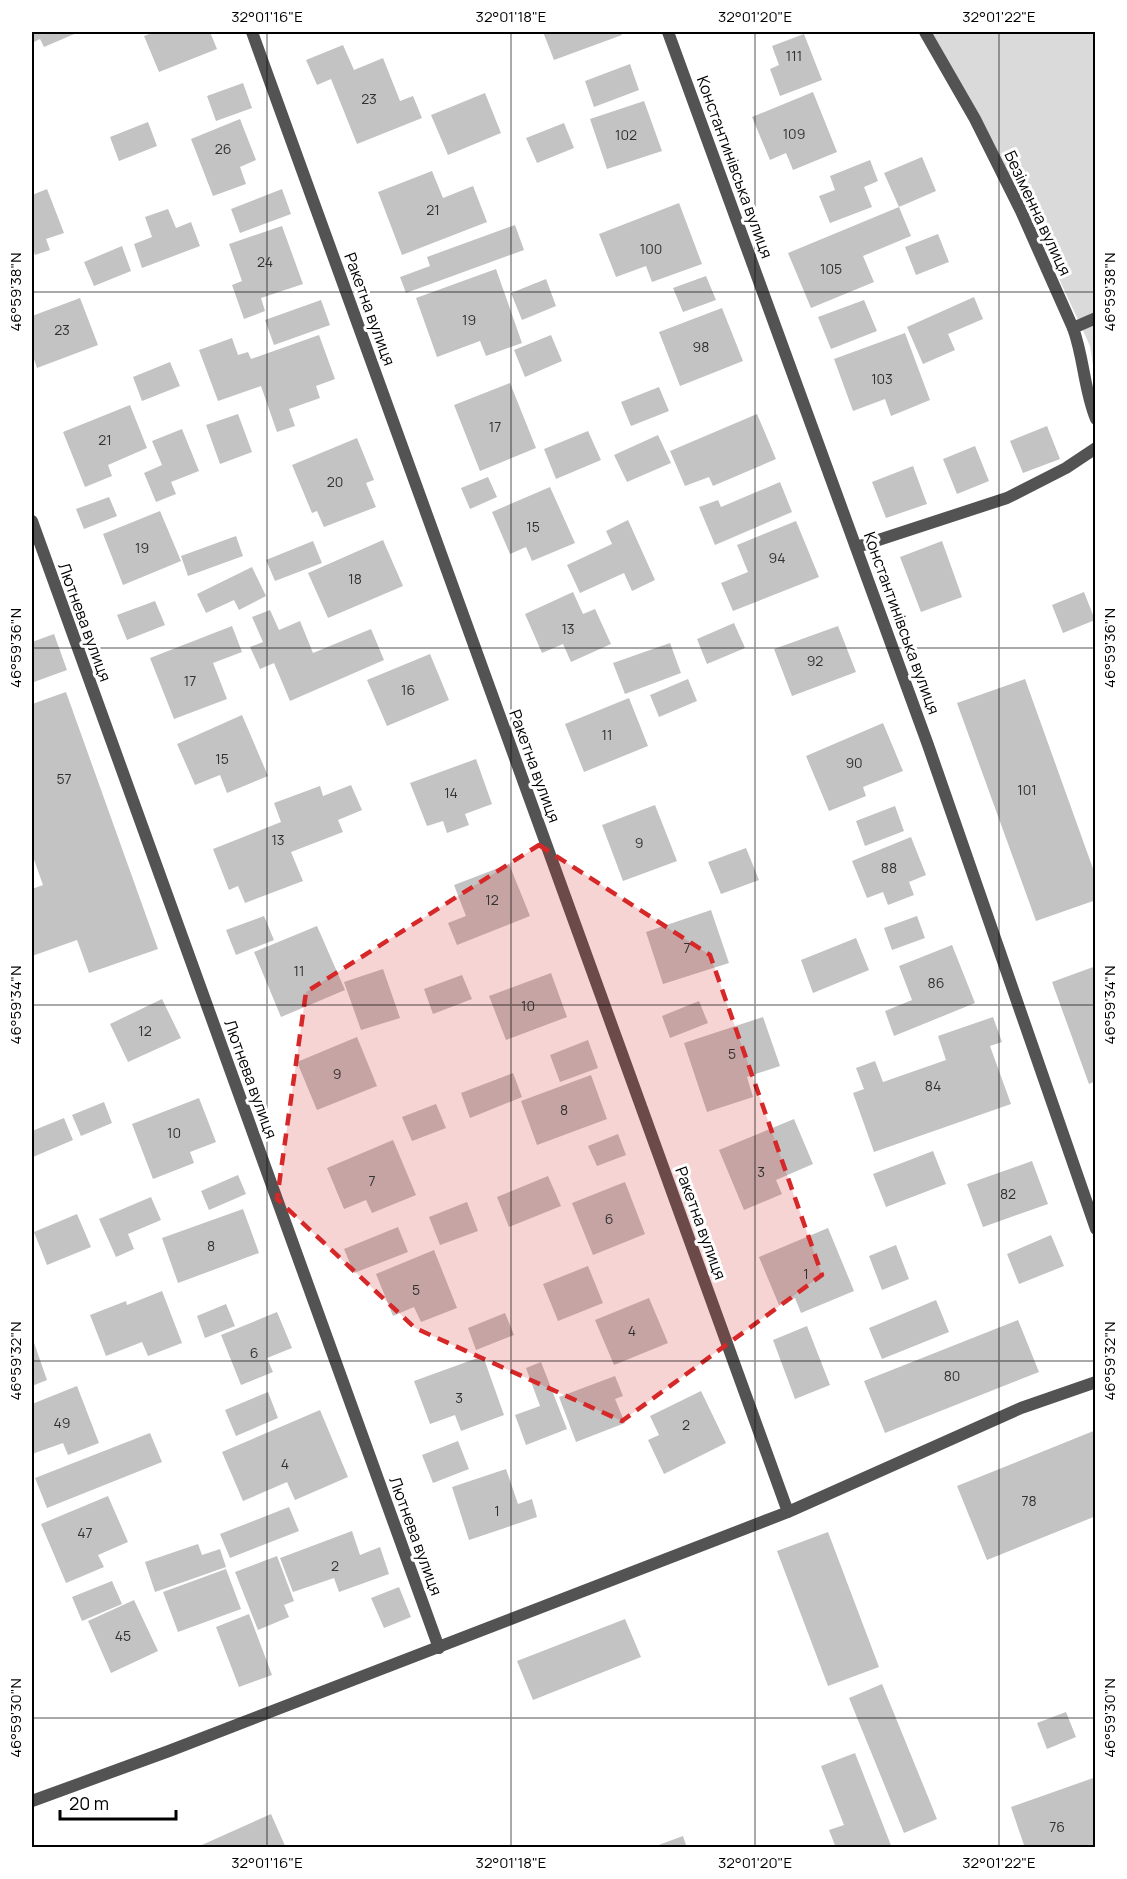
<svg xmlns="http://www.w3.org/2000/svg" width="1127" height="1879" viewBox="0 0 1127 1879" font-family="Manrope,sans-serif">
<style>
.green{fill:#dadada}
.building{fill:#c3c3c3}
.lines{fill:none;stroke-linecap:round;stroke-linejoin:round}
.service{stroke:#535353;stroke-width:12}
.minor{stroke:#535353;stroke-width:12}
.marked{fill:#d62828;fill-opacity:0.2;stroke:#d62828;stroke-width:4.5;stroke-dasharray:12 8;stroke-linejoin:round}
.ticks{fill:none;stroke:#000;stroke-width:1.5;stroke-opacity:0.45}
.labels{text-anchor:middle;stroke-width:6;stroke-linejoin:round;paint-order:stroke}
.number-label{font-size:14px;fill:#313131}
.street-label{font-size:16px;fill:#000;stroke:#fff}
.neatline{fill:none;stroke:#000;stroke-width:2}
.ticks-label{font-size:15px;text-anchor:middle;fill:#000}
</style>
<rect width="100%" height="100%" fill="#fff"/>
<!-- green -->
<path class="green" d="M932,32H1095V378L1090,346L1027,209L980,116Z"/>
<!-- building -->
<path class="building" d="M32,32H79L44,47L40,39L32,43Z
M155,32H210L217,49L159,72L144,36Z
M543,32H620L622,35L554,60Z
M804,34L822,80L780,96L770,69L779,65L772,46Z
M343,45L354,70L383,58L400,101L413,96L422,118L357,144L331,79L317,85L306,60Z
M630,64L639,90L594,107L585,81Z
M243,83L252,108L216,121L207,96Z
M813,92L837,152L793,170L786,153L770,160L752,117Z
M485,93L501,133L448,155L431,115Z
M644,101L662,151L607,169L590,119Z
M240,119L256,160L240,167L246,184L213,196L191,139Z
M148,122L157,146L119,161L110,137Z
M564,123L574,148L537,163L526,138Z
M922,157L936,191L899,207L884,173Z
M870,160L878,181L864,187L872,207L830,223L819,196L835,190L830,176Z
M432,171L443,198L473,186L487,222L402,255L378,192Z
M47,189L64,233L46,239L50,250L35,255L32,246V195Z
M282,189L291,214L240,233L231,209Z
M679,203L702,264L652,282L646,266L616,277L599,234Z
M899,207L911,236L863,256L874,282L811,308L788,253Z
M168,209L176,228L191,222L200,246L142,268L134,244L152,237L145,217Z
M515,225L524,250L406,293L400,277L430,266L427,257Z
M282,226L303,284L261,298L265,311L244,319L232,285L242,281L229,244Z
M938,234L949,262L916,275L905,247Z
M122,246L131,271L94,286L84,262Z
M496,269L522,343L486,356L480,341L437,357L416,298Z
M706,276L716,300L683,312L673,288Z
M546,279L556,306L522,320L511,293Z
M974,297L983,319L948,334L955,350L923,364L907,327Z
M80,298L98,345L37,368L32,353V316Z
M321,300L330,325L274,345L265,320Z
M864,300L877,331L831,349L818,317Z
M722,308L743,361L680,386L659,332Z
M905,333L930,400L891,416L885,399L853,411L834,359Z
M319,335L335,379L316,386L320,398L289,409L295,426L277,432L261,386L218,401L199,350L232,338L238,355L248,352L251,359Z
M551,335L562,361L525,377L514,350Z
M170,362L180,386L142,401L133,377Z
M510,383L536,448L480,471L454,405Z
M659,387L669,411L631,426L621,402Z
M130,405L147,448L108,465L112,476L85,487L63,432Z
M238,414L252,452L220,464L206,425Z
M757,414L776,459L713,486L709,477L685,486L670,451Z
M1047,426L1060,459L1023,473L1010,441Z
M182,429L199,471L171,482L176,494L156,502L144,473L162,465L152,441Z
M588,431L601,460L556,479L544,449Z
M658,435L671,463L627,482L614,455Z
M357,438L374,480L366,483L376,507L324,527L317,511L312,513L292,465Z
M975,446L989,481L957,494L943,459Z
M913,466L927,504L886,518L872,482Z
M488,477L497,497L470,509L461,488Z
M780,482L792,512L715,545L699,507L718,500L721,507Z
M550,487L575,543L532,561L526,547L510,554L492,512Z
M109,497L117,516L84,529L76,509Z
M160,511L181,561L123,585L103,534Z
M628,520L655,580L632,591L624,573L580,593L567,565L612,544L606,531Z
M796,521L819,577L733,611L721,583L748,572L737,545Z
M236,536L243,556L188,576L181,556Z
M383,540L403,586L328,618L308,573Z
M313,541L322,563L275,581L266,560Z
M942,541L962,597L921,612L900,557Z
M252,567L266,596L239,610L234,600L206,613L197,594Z
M573,592L583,614L595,609L611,644L571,662L563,644L542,653L525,614Z
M1084,592L1095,620L1063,633L1052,605Z
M155,601L165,625L127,640L117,615Z
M270,610L279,630L300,621L313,653L371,629L384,660L290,701L274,663L260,669L250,647L263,642L252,617Z
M734,623L745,648L707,664L697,639Z
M232,626L242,652L213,663L227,699L174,719L150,658Z
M838,626L856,672L792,696L774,649Z
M54,634L67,670L34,682L32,675V642Z
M670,643L681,673L625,694L613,663Z
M430,654L449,700L387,726L367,680Z
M688,679L697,701L659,717L650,695Z
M1025,679L1096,877V900L1036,921L957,703Z
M66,692L158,949L89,973L77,940L32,956V889L43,885L32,854V704Z
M629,698L648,746L584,772L565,724Z
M242,715L268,776L227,793L220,775L195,785L177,744Z
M883,723L903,771L863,787L866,796L829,811L806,756Z
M476,759L492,804L465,814L469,825L447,833L443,821L427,826L410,783Z
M351,785L362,810L338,820L343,832L291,852L303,881L245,903L238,886L229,890L213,849L281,822L274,803L320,786L323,796Z
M655,805L677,861L623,881L602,825Z
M895,806L904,831L865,846L856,821Z
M911,837L926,875L909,882L914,895L888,905L883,892L867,898L852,861Z
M746,848L759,880L721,894L708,862Z
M509,864L530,916L457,945L448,923L466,916L454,885Z
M711,910L729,963L663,984L646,932Z
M264,916L274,940L236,955L226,930Z
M917,916L925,938L892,950L884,928Z
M317,926L345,990L281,1017L254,952Z
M856,938L869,970L813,993L801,960Z
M952,945L975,1003L894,1036L885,1011L912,1000L899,966Z
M1096,966V1081L1089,1084L1052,982Z
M383,969L400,1018L361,1030L344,982Z
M551,973L567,1017L506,1040L489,996Z
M462,975L472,999L433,1014L424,989Z
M162,999L181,1038L128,1062L110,1024Z
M699,1001L708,1023L670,1038L662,1016Z
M763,1017L780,1066L747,1077L753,1097L707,1112L684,1043Z
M993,1017L1002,1042L990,1046L1011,1104L874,1152L853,1093L864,1089L856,1068L875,1061L883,1082L946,1060L938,1036Z
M357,1037L377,1086L317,1110L297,1062Z
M588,1040L598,1068L560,1082L550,1055Z
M513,1073L522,1097L470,1118L461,1093Z
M591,1075L607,1119L537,1145L521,1101Z
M199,1098L216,1142L190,1152L194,1163L153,1179L132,1124Z
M104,1102L112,1123L81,1136L72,1115Z
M436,1104L446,1128L412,1141L402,1117Z
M64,1118L73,1140L33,1157L32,1131Z
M794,1119L813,1164L776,1180L782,1194L744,1210L719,1150Z
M618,1134L626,1155L597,1166L588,1146Z
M393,1140L416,1195L372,1213L366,1200L344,1209L327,1168Z
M933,1151L946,1184L886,1207L873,1174Z
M1032,1161L1048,1204L983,1227L967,1184Z
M238,1175L246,1194L209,1210L201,1191Z
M548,1176L561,1206L509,1227L497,1197Z
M625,1182L645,1234L593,1255L572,1203Z
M151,1197L161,1220L128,1234L134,1249L116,1257L99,1219Z
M467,1202L478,1231L440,1245L429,1217Z
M243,1209L259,1253L178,1283L162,1238Z
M77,1214L91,1247L47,1265L34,1232Z
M398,1227L408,1252L354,1273L344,1249Z
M828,1228L854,1291L801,1313L795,1298L779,1305L759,1257Z
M1051,1235L1064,1266L1019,1284L1007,1254Z
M896,1245L909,1279L882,1290L869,1256Z
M434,1250L457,1308L421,1322L414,1307L393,1316L376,1274Z
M588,1266L603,1303L558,1321L543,1284Z
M162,1291L182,1343L148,1356L142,1342L106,1356L90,1315L126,1301L127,1305Z
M649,1298L668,1343L614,1365L595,1320Z
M936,1300L949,1332L882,1359L869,1328Z
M226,1304L235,1326L205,1338L197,1316Z
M277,1312L292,1348L267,1358L273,1372L241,1385L221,1335Z
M505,1313L514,1335L476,1350L468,1328Z
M1018,1320L1039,1372L885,1433L864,1381Z
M807,1326L830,1385L795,1399L773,1340Z
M32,1337L47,1380L32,1386Z
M483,1356L504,1415L461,1431L455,1415L430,1424L414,1381Z
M541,1362L567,1429L526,1445L515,1415L540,1406L526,1368Z
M615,1376L623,1396L615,1399L625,1423L576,1442L559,1397Z
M77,1386L99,1443L68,1455L63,1443L32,1454V1404Z
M701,1391L726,1443L664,1474L648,1440L659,1435L650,1416Z
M268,1392L278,1418L236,1436L225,1410Z
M320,1410L348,1477L295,1500L287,1482L243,1501L222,1452Z
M1096,1430V1516L987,1560L957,1486Z
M150,1433L162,1462L47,1508L35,1478Z
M458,1441L469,1469L433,1483L422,1455Z
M506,1469L518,1504L532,1499L537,1517L469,1540L452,1487Z
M108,1496L128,1542L98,1555L104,1567L66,1583L41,1524Z
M289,1507L299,1531L230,1558L220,1534Z
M352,1531L360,1555L380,1547L389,1574L339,1592L334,1578L293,1592L280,1558Z
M828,1532L879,1667L828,1686L777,1551Z
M198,1544L202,1555L220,1549L226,1567L155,1592L145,1562Z
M277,1556L294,1601L284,1605L289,1617L258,1630L235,1572Z
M226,1569L241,1609L178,1632L163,1592Z
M112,1581L122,1604L82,1621L72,1597Z
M399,1587L411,1617L384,1628L371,1598Z
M134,1600L158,1651L111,1673L88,1621Z
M249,1614L272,1675L239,1687L216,1627Z
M625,1619L641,1657L533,1700L517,1661Z
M882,1684L937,1819L904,1833L849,1698Z
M1066,1712L1076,1737L1047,1749L1037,1723Z
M855,1753L892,1848H836L829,1830L844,1825L821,1766Z
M1096,1777V1848H1025L1011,1807Z
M271,1814L286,1848H195Z
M683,1836L687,1848H653V1847Z"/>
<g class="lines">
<!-- service -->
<path class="service" d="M1073,328L1096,318"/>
<!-- minor -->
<path class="minor" d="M252,32L788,1512
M668,32L928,745L1096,1229
M925,32L975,119L1021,211L1073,328C1084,358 1084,390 1096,419
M32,521L439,1648
M857,547L1007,498L1066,468L1096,448
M32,1801L169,1751L788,1512L1021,1408L1096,1382"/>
</g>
<!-- marked area -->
<path class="marked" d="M539,845L710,955L822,1275L622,1421L415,1328L277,1199L306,992Z"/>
<!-- ticks -->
<path class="ticks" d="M267,32V1848M511,32V1848M755,32V1848M999,32V1848M32,292H1096M32,648H1096M32,1005H1096M32,1361H1096M32,1718H1096"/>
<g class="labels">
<!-- number labels -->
<g class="number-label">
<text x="794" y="61">111</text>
<text x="369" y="104">23</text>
<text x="794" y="139">109</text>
<text x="626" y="140">102</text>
<text x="223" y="154">26</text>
<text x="433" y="215">21</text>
<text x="651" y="254">100</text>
<text x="265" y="267">24</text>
<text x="831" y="274">105</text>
<text x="469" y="325">19</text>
<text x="62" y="335">23</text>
<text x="701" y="352">98</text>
<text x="882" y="384">103</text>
<text x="495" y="432">17</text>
<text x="105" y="445">21</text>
<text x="335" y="487">20</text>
<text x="533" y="532">15</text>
<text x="142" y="553">19</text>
<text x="777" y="563">94</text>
<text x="355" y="584">18</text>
<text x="568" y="634">13</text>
<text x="815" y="666">92</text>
<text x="190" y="686">17</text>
<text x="408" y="695">16</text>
<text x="607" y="740">11</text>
<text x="222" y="764">15</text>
<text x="854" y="768">90</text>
<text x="64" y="784">57</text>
<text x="1027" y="795">101</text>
<text x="451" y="798">14</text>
<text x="278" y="845">13</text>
<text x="639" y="848">9</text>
<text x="889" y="873">88</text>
<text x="492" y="905">12</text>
<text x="687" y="953">7</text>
<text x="299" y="976">11</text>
<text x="936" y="988">86</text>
<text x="528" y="1011">10</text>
<text x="145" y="1036">12</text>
<text x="732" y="1059">5</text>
<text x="337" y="1079">9</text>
<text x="933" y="1091">84</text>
<text x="564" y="1115">8</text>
<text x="174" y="1138">10</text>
<text x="761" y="1177">3</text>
<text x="372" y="1186">7</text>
<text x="1008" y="1199">82</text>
<text x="609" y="1224">6</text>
<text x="211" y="1251">8</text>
<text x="806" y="1279">1</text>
<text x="416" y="1295">5</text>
<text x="632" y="1336">4</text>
<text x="254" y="1358">6</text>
<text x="952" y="1381">80</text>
<text x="459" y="1403">3</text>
<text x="62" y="1428">49</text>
<text x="686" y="1430">2</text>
<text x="285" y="1469">4</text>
<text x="1029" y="1506">78</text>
<text x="497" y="1516">1</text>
<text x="85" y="1538">47</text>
<text x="335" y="1571">2</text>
<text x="123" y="1641">45</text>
<text x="1057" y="1832">76</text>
</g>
<!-- street labels -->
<g class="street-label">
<text transform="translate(735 167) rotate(70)" y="6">Константинівська вулиця</text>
<text transform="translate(1038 213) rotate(65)" y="6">Безіменна вулиця</text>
<text transform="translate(370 309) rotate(70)" y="6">Ракетна вулиця</text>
<text transform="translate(85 622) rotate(70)" y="6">Лютнева вулиця</text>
<text transform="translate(902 623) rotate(70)" y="6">Константинівська вулиця</text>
<text transform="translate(535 766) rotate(70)" y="6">Ракетна вулиця</text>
<text transform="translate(251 1079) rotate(70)" y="6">Лютнева вулиця</text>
<text transform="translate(701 1223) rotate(70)" y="6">Ракетна вулиця</text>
<text transform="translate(416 1536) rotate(70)" y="6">Лютнева вулиця</text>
</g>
</g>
<!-- border -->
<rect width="1127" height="1879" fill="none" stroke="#ffffff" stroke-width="66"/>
<!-- scale -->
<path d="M60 1810v9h116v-9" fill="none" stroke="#000000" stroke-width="3"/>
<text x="69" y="1810" font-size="18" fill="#000000" stroke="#ffffff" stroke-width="4.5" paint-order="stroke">20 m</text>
<rect x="33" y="33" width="1061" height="1813" class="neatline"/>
<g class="ticks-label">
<text x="267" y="22">32°01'16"E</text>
<text x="511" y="22">32°01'18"E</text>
<text x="755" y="22">32°01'20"E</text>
<text x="999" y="22">32°01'22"E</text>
<text transform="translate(16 292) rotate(-90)" y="5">46°59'38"N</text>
<text transform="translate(1110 292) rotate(-90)" y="5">46°59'38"N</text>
<text transform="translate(16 648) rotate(-90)" y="5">46°59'36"N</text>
<text transform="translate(1110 648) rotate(-90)" y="5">46°59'36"N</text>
<text transform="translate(16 1005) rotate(-90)" y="5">46°59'34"N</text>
<text transform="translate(1110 1005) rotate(-90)" y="5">46°59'34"N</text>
<text transform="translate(16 1361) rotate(-90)" y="5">46°59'32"N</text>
<text transform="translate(1110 1361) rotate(-90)" y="5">46°59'32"N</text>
<text transform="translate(16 1718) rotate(-90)" y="5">46°59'30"N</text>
<text transform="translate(1110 1718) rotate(-90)" y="5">46°59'30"N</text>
<text x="267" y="1868">32°01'16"E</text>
<text x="511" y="1868">32°01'18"E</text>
<text x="755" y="1868">32°01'20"E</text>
<text x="999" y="1868">32°01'22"E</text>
</g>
</svg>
